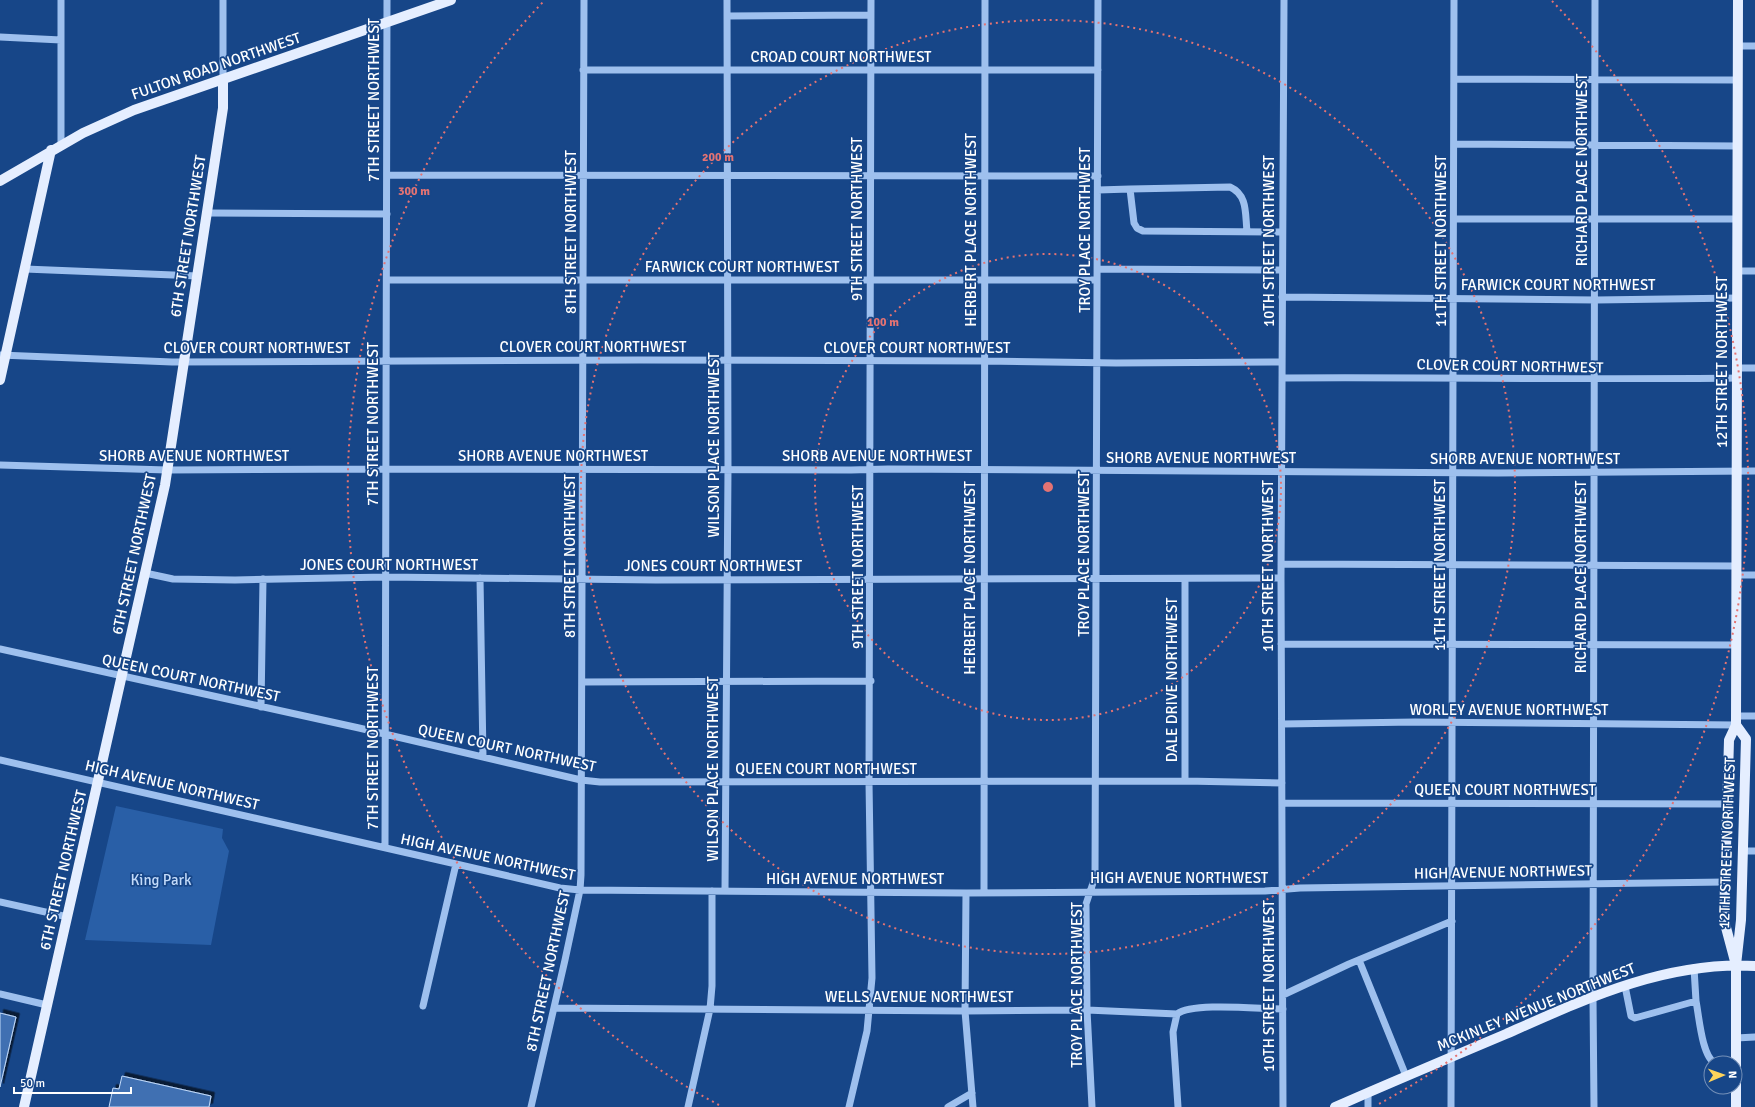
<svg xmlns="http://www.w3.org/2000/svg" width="1755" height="1107" viewBox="0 0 1755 1107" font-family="Signika,sans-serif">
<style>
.green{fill:#295fa7}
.building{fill:#3f70b2;stroke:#c3dbfa;filter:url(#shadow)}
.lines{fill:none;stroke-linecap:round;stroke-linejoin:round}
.minor{stroke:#9ec0ee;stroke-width:7}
.major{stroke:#e5eeff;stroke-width:10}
.ring{fill:none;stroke:#e47373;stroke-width:2;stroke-dasharray:2 4}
.labels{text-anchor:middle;stroke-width:3.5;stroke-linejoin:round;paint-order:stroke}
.street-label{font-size:15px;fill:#fff;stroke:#174688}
.park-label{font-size:15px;fill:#c3dbfa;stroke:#174688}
.centre{fill:#e47373;stroke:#174688;stroke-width:2}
.ring-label{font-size:12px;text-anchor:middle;font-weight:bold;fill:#e47373;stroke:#174688;stroke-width:3.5;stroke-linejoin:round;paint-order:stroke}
</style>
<defs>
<filter id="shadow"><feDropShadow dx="3.5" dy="-3.5" stdDeviation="0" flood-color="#0009"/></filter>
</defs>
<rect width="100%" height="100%" fill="#174688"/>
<!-- green -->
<path class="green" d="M116,806L223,829L222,838L229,851L211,945L85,940Z"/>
<!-- building -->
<path class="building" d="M0,1013L16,1017L0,1087Z
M122,1076L211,1096L209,1107H109L113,1088L119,1089Z"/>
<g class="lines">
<!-- minor -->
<path class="minor" d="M727,16L870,15
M0,37L61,40
M1738,46H1755
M583,70H1098
M223,79V0
M1454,79L1738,80
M61,144V0
M1454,144L1738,146
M387,175L1098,176
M1130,189L1230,187C1248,195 1245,214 1247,231
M1098,190L1130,189L1134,223L1137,228L1143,231L1282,232
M207,213L387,214
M1454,219H1738
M25,269L198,276
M1098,269L1282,270
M1738,271H1755
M387,280H1097
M1282,297L1596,300L1738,298
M0,355L172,362L639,360L983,361L1116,363L1282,362
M1737,368H1755
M1282,378C1434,377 1585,380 1737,378
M0,465L167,470L386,469L851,470L888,469L1498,473L1755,471
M1281,564L1736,566
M145,573L173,579L235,580L386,577L656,580L1281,578
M1736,575H1755
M480,578L483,757
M1185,579V781
M1281,644L1736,645
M0,649L359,728L581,780L600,782L1185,781L1282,783
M582,682L871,681
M261,707L263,579
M1736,716H1755
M1282,724L1415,722L1736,725
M0,760L456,864L560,888L580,890L966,893L1265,891L1300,888L1725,882
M1282,803L1727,804
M385,847L387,0
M1743,851H1755
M725,891L728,469L727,0
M966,893L965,1011L973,1107
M984,893L985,0
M0,902L68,917
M1359,960L1406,1076
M1625,986L1631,1016L1635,1018L1696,1001L1694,968
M0,994L47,1005
M1283,995L1349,964L1452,921
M1696,1001C1699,1016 1702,1057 1715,1063
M423,1006L456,864
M554,1008L965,1011L1087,1010L1177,1014C1193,1002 1259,1009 1283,1009
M1177,1014L1173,1032L1178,1107
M1736,1038L1755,1037
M531,1107L565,960L580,890L581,875L584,0
M688,1107L710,1009L712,986V891
M849,1107L867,1031L872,978L869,782L871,0
M948,1107L972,1093
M1092,1107L1087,1010L1086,904L1095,877L1098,0
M1283,1107L1281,578L1284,0
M1368,1107V1093
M1451,1107L1454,0
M1594,1107L1593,998L1595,0"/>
<!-- major -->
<path class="major" d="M0,181L83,133L134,110L451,0
M0,380L51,150
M1736,725L1746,739L1741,920L1736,965V1107
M1736,965L1724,920L1729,740L1736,725L1738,0
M24,1107L165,485L223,108V79
M1335,1107C1392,1082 1449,1058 1506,1034C1585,999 1666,961 1755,966"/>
</g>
<!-- distance rings -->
<g class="ring">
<circle cx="1048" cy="487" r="233"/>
<circle cx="1048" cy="487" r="467"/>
<path d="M719 1105A700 700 0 0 1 544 1M1552 1A700 700 0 0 1 1377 1105"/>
</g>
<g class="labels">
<!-- street labels -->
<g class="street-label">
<text x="841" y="62">CROAD COURT NORTHWEST</text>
<text transform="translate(216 66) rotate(-19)" y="5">FULTON ROAD NORTHWEST</text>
<text transform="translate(374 100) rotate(-90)" y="5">7TH STREET NORTHWEST</text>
<text transform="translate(1582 170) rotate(-90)" y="5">RICHARD PLACE NORTHWEST</text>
<text transform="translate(857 219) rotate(-90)" y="5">9TH STREET NORTHWEST</text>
<text transform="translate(971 230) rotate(-90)" y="5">HERBERT PLACE NORTHWEST</text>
<text transform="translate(1085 230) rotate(-90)" y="5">TROY PLACE NORTHWEST</text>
<text transform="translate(571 232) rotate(-90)" y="5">8TH STREET NORTHWEST</text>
<text transform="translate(188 236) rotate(-81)" y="5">6TH STREET NORTHWEST</text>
<text transform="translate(1269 241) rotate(-90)" y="5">10TH STREET NORTHWEST</text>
<text transform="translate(1441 241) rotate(-90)" y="5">11TH STREET NORTHWEST</text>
<text x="742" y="272">FARWICK COURT NORTHWEST</text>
<text x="1558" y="290">FARWICK COURT NORTHWEST</text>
<text x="593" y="352">CLOVER COURT NORTHWEST</text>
<text x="257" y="353">CLOVER COURT NORTHWEST</text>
<text x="917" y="353">CLOVER COURT NORTHWEST</text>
<text transform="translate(1722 362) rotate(-90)" y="5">12TH STREET NORTHWEST</text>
<text transform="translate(1510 366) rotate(1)" y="5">CLOVER COURT NORTHWEST</text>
<text transform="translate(373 424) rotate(-90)" y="5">7TH STREET NORTHWEST</text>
<text transform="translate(714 445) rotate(-90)" y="5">WILSON PLACE NORTHWEST</text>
<text x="194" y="461">SHORB AVENUE NORTHWEST</text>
<text x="553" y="461">SHORB AVENUE NORTHWEST</text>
<text x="877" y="461">SHORB AVENUE NORTHWEST</text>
<text x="1201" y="463">SHORB AVENUE NORTHWEST</text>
<text x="1525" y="464">SHORB AVENUE NORTHWEST</text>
<text transform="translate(134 554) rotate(-78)" y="5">6TH STREET NORTHWEST</text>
<text transform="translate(1084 554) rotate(-90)" y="5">TROY PLACE NORTHWEST</text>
<text transform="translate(570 556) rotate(-90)" y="5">8TH STREET NORTHWEST</text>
<text x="389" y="570">JONES COURT NORTHWEST</text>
<text transform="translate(1440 565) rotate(-90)" y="5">11TH STREET NORTHWEST</text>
<text x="713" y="571">JONES COURT NORTHWEST</text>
<text transform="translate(1268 566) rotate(-90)" y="5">10TH STREET NORTHWEST</text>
<text transform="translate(858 567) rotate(-90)" y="5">9TH STREET NORTHWEST</text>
<text transform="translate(1581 577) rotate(-90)" y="5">RICHARD PLACE NORTHWEST</text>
<text transform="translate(970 578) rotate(-90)" y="5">HERBERT PLACE NORTHWEST</text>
<text transform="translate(191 678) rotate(12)" y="5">QUEEN COURT NORTHWEST</text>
<text transform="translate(1172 680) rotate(-90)" y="5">DALE DRIVE NORTHWEST</text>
<text x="1509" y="715">WORLEY AVENUE NORTHWEST</text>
<text transform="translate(373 748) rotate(-90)" y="5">7TH STREET NORTHWEST</text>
<text transform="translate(507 748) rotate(12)" y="5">QUEEN COURT NORTHWEST</text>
<text transform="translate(713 769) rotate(-90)" y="5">WILSON PLACE NORTHWEST</text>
<text x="826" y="774">QUEEN COURT NORTHWEST</text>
<text transform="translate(172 785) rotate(13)" y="5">HIGH AVENUE NORTHWEST</text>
<text x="1505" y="795">QUEEN COURT NORTHWEST</text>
<text transform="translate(1727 843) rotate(-88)" y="5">12TH STREET NORTHWEST</text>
<text transform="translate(488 857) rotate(12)" y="5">HIGH AVENUE NORTHWEST</text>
<text transform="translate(63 870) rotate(-77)" y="5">6TH STREET NORTHWEST</text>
<text transform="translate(1503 872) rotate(-1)" y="5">HIGH AVENUE NORTHWEST</text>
<text x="1179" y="883">HIGH AVENUE NORTHWEST</text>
<text x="855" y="884">HIGH AVENUE NORTHWEST</text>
<text transform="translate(548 971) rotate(-78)" y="5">8TH STREET NORTHWEST</text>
<text transform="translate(1077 985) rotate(-90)" y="5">TROY PLACE NORTHWEST</text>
<text transform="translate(1269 986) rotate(-90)" y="5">10TH STREET NORTHWEST</text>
<text x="919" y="1002">WELLS AVENUE NORTHWEST</text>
<text transform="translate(1536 1007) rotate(-22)" y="5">MCKINLEY AVENUE NORTHWEST</text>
</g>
<!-- park labels -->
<g class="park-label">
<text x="161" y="885">King Park</text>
</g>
</g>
<circle cx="1048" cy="487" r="6" class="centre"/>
<g class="ring-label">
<text x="718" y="161">200 m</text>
<text x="414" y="195">300 m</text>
<text x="883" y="326">100 m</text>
</g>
<!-- north arrow -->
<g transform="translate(1723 1075) rotate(88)"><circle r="19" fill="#174688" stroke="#7490b8"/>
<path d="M0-3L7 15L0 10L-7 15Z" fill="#ffd35b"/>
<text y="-6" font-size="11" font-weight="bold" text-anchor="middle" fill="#ffffff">N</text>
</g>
<!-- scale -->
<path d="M14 1087v6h117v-6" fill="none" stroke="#ffffff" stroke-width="2"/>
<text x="20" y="1087" font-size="12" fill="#ffffff" stroke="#174688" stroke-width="3" paint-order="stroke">50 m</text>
</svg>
